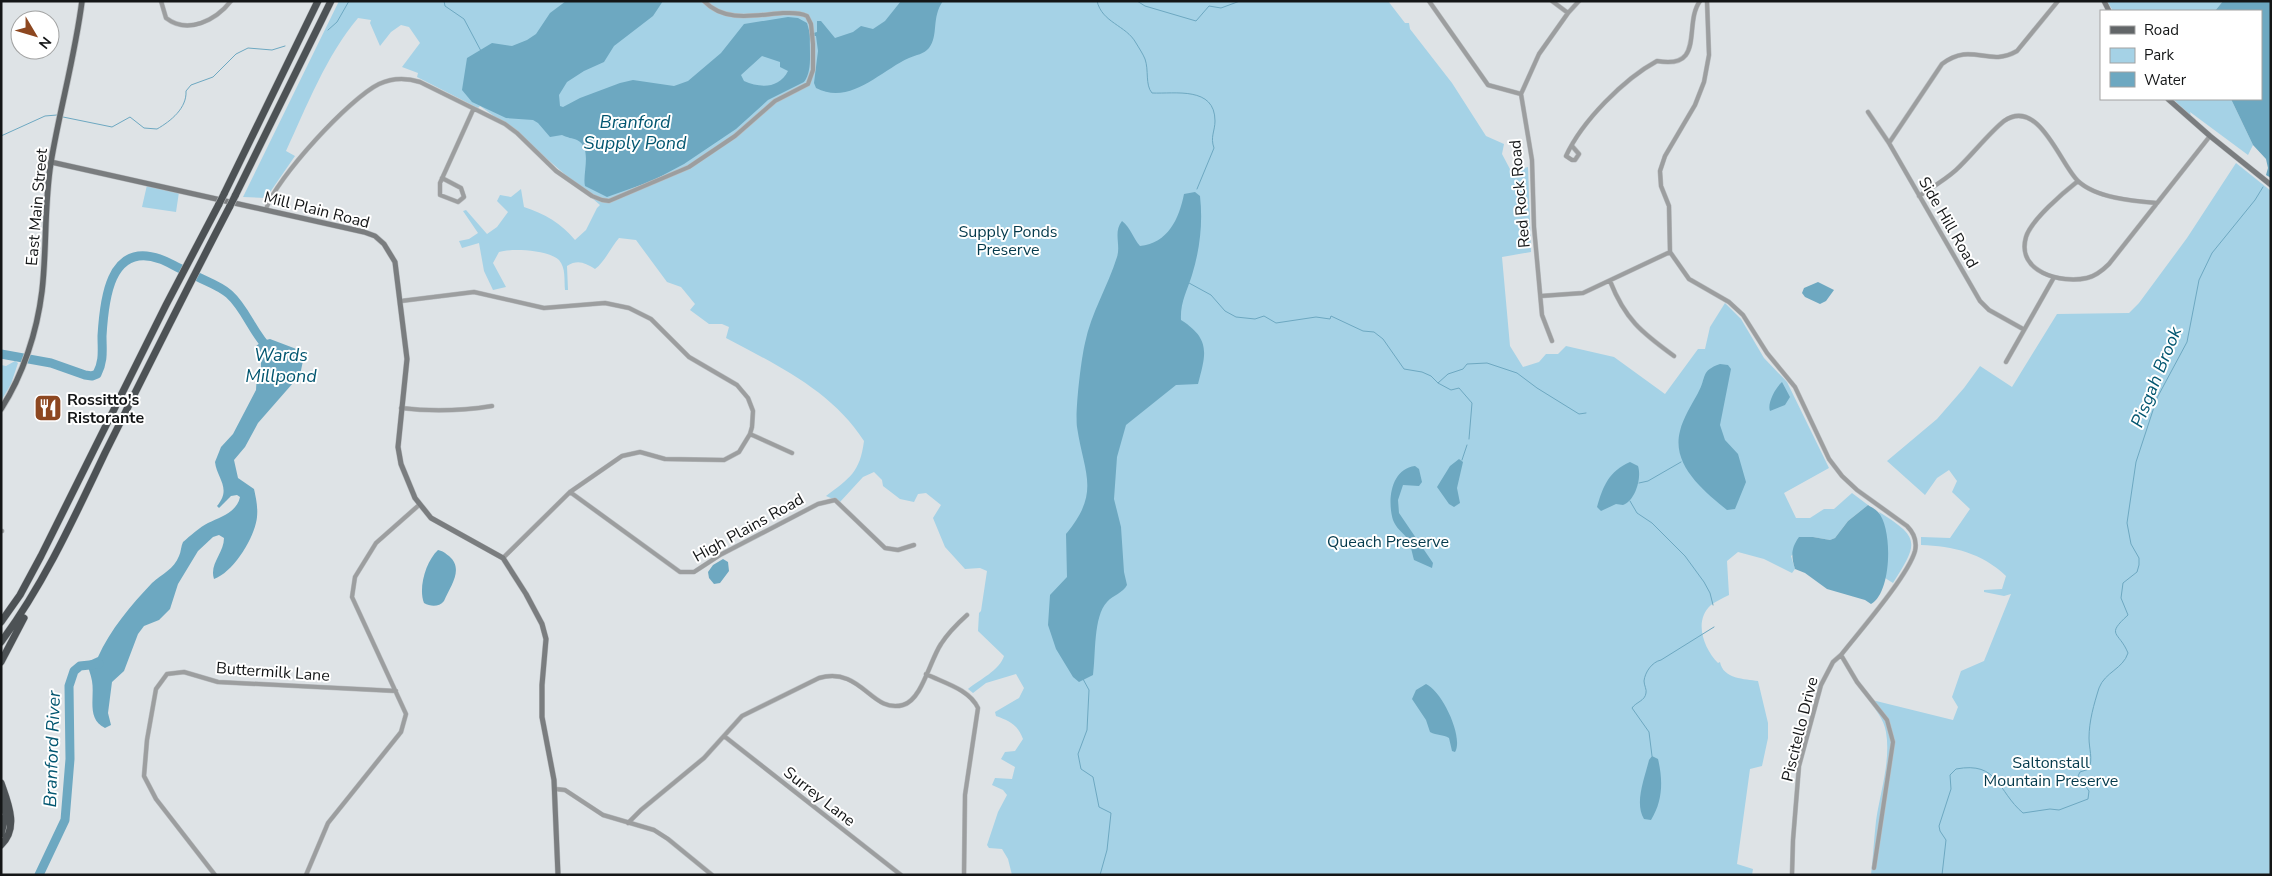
<svg xmlns="http://www.w3.org/2000/svg" width="2272" height="876" viewBox="0 0 2272 876" font-family="'Nunito Sans',sans-serif">
<style>
.green{fill:#a5d2e6}
.water{fill:#6da8c1;fill-rule:evenodd}
.lines{fill:none;stroke-linecap:round;stroke-linejoin:round}
.stream{stroke:#6da8c1;stroke-width:1}
.river{stroke:#6da8c1;stroke-width:9}
.street-casing{stroke:#babec1;stroke-width:5}
.secondary-casing{stroke:#babec1;stroke-width:6}
.primary-casing{stroke:#babec1;stroke-width:7}
.highway-casing{stroke:#babec1;stroke-width:8}
.street{stroke:#9c9e9f;stroke-width:4}
.secondary{stroke:#7a7d7f;stroke-width:5}
.primary{stroke:#626668;stroke-width:5.5}
.highway{stroke:#4d5255;stroke-width:7}
.highway-bridge-casing{stroke:#babec1;stroke-width:8;stroke-linecap:butt}
.highway-bridge{stroke:#4d5255;stroke-width:7}
.labels{text-anchor:middle;stroke-width:4;stroke-linejoin:round;paint-order:stroke}
.street-label{font-size:16px;fill:#141617;stroke:#fff}
.park-label{font-size:16px;fill:#043a4c;stroke:#fff}
.poi-label{font-size:16px;font-weight:bold;fill:#141617;stroke:#fff;text-anchor:start}
.water-label{font-size:18px;font-style:italic;fill:#025670;stroke:#fff}
</style>
<rect width="100%" height="100%" fill="#dee3e6"/>
<!-- green -->
<path class="green" d="M339,1H1388L1405,23H1409L1410,29L1452,83L1486,136L1504,144L1502,154L1511,171L1528,167L1531,252L1502,257L1510,346L1523,367L1539,362L1546,354H1558L1566,346L1614,357L1665,394L1698,349H1705L1710,327L1725,303L1741,319L1764,358L1787,382L1829,468L1784,493L1796,518H1810L1824,509H1834L1852,493L1868,505L1848,521L1835,538L1830,540L1813,537L1791,556L1795,569L1792,573L1764,559L1738,552L1727,561L1729,595C1723,598 1716,601 1711,605C1693,621 1704,649 1718,663L1720,662C1723,679 1745,679 1758,681L1768,723V738L1762,766L1750,769L1737,864L1753,869L1752,875H1012L1008,859L1002,849L989,848L987,845L998,812L1007,795L1003,790L992,785L995,778L1012,779L1015,767L1001,759L1005,752L1015,751L1023,739C1018,725 1010,721 996,716L995,712L1019,698L1024,688L1016,674L986,683L973,693L968,689C979,680 1000,670 1004,656L978,631L979,613L981,611L987,571L980,568L965,569L945,547L933,518L941,505L926,493L918,494L914,502L900,499L883,486L882,480L874,472L863,477L840,502L826,496C850,478 860,472 864,441C832,391 777,365 726,338L729,327L722,324H709L690,310L695,304L681,287L667,282L636,240L619,238C611,247 604,263 595,269C585,263 578,259 567,266L568,290H565C564,280 566,268 559,260C549,250 511,248 499,252L493,263L506,287L493,290L484,271L479,243L462,248L459,241L469,239L478,233L463,211L466,210L487,234L497,227L508,212L497,201L500,195L511,197L521,189L524,207C545,214 561,223 575,240L586,230L597,208L600,205L515,131L480,106L478,108L417,77L418,73L402,67L420,43L409,27L401,25L391,32L380,46L370,23L371,20L358,18C326,56 307,106 286,151L295,156L266,198L243,197Z
M2107,1H2223L2215,11H2113Z
M2173,99H2231L2253,145L2248,155L2190,112L2191,116Z
M2236,163L2271,191V875H1871C1873,857 1874,839 1876,821C1880,793 1891,761 1886,732C1884,719 1875,709 1868,699L1953,720L1958,707L1952,697L1961,671L1984,661L2011,594L2004,596L1984,592V590L2002,589L2006,576C1982,553 1953,546 1921,545V537L1950,538L1970,509L1952,492L1957,481L1949,470L1937,478L1925,495L1887,461L1937,419L1964,388L1980,366L2012,387L2057,314L2129,313L2139,303L2187,238Z
M147,185L179,192L176,212L142,207Z
M15,361L18,363L11,384L1,401V365L6,366Z
M1879,512C1921,538 1918,543 1893,583L1885,578C1889,553 1887,536 1879,512Z"/>
<!-- water -->
<path class="water" d="M566,1H663L653,16L614,46L604,62L584,71L567,82L559,95L560,106L563,107L580,98L620,83L633,80L674,86L688,81L721,53L744,24L788,17L798,18L807,23L810,34L817,32V21H821L835,38L853,32L861,26L873,29L885,21L901,1H943C931,18 939,35 929,48C924,54 916,55 909,58C880,71 850,106 816,88L814,83L818,51L816,36H810C809,50 813,71 804,82L768,100L736,129L684,164L652,181L607,197L585,186C582,174 593,148 577,140C572,138 568,138 562,135L550,137L538,123L533,120L506,118L472,102L462,90L467,58L492,43L512,46L527,40L536,34L550,13ZM762,56L780,62V67L788,71C779,89 760,88 744,81L741,75Z
M2223,1H2271V178L2266,175L2268,168L2266,159L2253,145L2231,99H2261V11H2215Z
M1195,192L1200,196C1203,223 1200,249 1192,275C1187,291 1180,303 1181,320C1211,339 1206,354 1198,384L1176,385L1126,425L1117,457L1114,499L1121,527L1124,572L1127,585C1123,593 1113,595 1107,602C1093,617 1096,655 1093,675L1079,682L1073,677L1056,649L1048,625L1050,595L1067,577L1066,534C1101,492 1084,474 1077,427C1075,411 1081,360 1085,343C1091,313 1108,286 1117,257C1121,245 1113,232 1122,221C1131,228 1133,238 1140,246C1168,243 1179,219 1184,194Z
M1818,282L1834,290L1826,301L1820,304L1805,297L1802,293L1804,288Z
M270,339L299,350L304,356L300,375L258,423L245,447L234,460L238,478L254,489C256,498 258,507 257,517C255,537 234,572 214,579C209,564 224,553 224,538L219,535L213,537L198,551L178,584L170,609L159,620L144,626L138,634L124,671L112,682L108,713L111,725L105,728C86,719 95,697 92,681C91,675 88,668 87,662L98,657C110,630 131,605 152,583C162,574 174,569 179,556C181,552 181,546 183,542C190,536 200,527 208,523C221,517 237,512 240,497L237,495L231,496L219,508L217,506C232,488 217,479 215,462L221,447L233,434L256,390L257,373L261,369V362L260,356L254,348L262,341Z
M1720,364L1728,365L1731,369L1720,425L1725,440L1738,454L1746,482L1735,509L1727,510C1704,491 1671,465 1680,431C1683,418 1692,404 1698,393C1707,377 1700,371 1720,364Z
M1782,382L1790,397L1785,405L1770,411C1767,404 1775,388 1782,382Z
M1459,459L1463,462L1457,488L1460,503L1454,507L1449,504L1437,487L1450,466Z
M1630,462L1638,466C1642,478 1635,501 1623,505L1616,504L1601,511L1597,507C1603,486 1609,471 1630,462Z
M1415,466L1419,469L1422,482L1419,486L1403,485L1398,500L1399,513L1433,563L1432,568L1414,560C1412,553 1411,545 1407,538C1402,532 1396,528 1393,520C1387,500 1391,469 1415,466Z
M1868,505C1871,507 1875,509 1878,512C1893,528 1892,593 1871,604L1865,600L1827,589L1805,573L1795,569C1791,556 1791,548 1799,537H1813L1830,540L1835,538L1848,521Z
M438,550C443,551 445,553 449,556C464,569 451,585 444,601C439,607 431,607 424,603C418,588 426,561 438,550Z
M723,559L728,562L729,571L720,583L714,584L709,578L708,572L713,565Z
M1426,684C1442,691 1464,737 1455,752L1452,751L1449,738C1443,734 1437,736 1430,732L1426,720L1412,699L1416,690Z
M1652,756L1658,759C1663,780 1663,801 1651,820L1644,819C1634,803 1645,777 1649,760Z"/>
<g class="lines">
<!-- stream -->
<path class="stream" d="M444,1L445,6L464,19L481,51
M1097,1C1102,23 1126,25 1136,43C1139,48 1143,54 1145,59C1149,70 1145,85 1152,93C1175,94 1215,86 1215,121C1215,131 1210,137 1214,148L1197,189
M1137,1L1145,6L1196,21L1209,6L1221,8L1240,1
M328,30L337,22L349,1
M63,117L112,127L130,117L144,128L157,129C171,121 187,108 186,91L191,85L213,77L236,54L248,48L272,50L285,46
M1,136L45,116L57,115
M1189,283L1211,295L1225,311L1236,317L1255,319L1264,316L1276,323L1316,317L1330,319L1331,316L1363,331L1374,332L1383,339L1404,369L1422,372L1431,376L1438,383L1448,374L1463,369L1467,364L1487,363L1517,373L1537,388L1579,414L1586,413
M1438,383L1451,390L1459,388L1472,403L1469,439
M1462,460L1467,445
M1639,483L1648,481L1681,462
M1630,501L1637,513L1652,523L1685,556L1704,582L1710,593L1713,605
M1083,679L1089,690L1087,730L1078,754L1081,769L1093,777L1099,807L1111,813L1107,850L1100,875
M1652,756L1649,732L1632,708C1636,702 1645,701 1646,693C1647,690 1644,685 1644,681C1645,672 1652,662 1661,660L1714,627
M1942,875L1946,840L1940,831L1939,826L1951,789L1950,775L1956,769C1999,761 1997,791 2023,813L2050,809L2059,810L2088,799L2089,791L2078,776L2080,772L2089,769C2093,758 2089,749 2089,738C2089,721 2094,704 2099,688C2105,672 2123,669 2128,653C2119,631 2105,636 2128,615L2121,598L2123,583L2137,572L2139,565V558L2131,544L2127,523L2136,462L2157,398L2187,342L2199,280L2212,253L2255,200L2263,187"/>
<!-- river -->
<path class="river" d="M198,277C208,282 220,286 229,294C246,309 253,334 270,350
M1,354L51,363L85,375L92,376L97,374C104,361 102,350 102,336C104,302 109,241 160,259C167,261 174,266 181,269
M39,875L65,820L70,759L69,686L74,671L80,666L99,664"/>
<defs>
<path id="street" d="M161,1L166,18C188,35 216,20 231,1
M1429,1L1488,85L1521,94
M1552,1L1568,13
M1707,1L1709,55L1704,82L1695,105L1665,156L1660,171L1661,186L1669,206L1670,252L1689,279L1729,302L1743,315L1767,353L1795,387L1829,459L1842,476L1857,490L1907,526C1914,533 1917,542 1915,551C1908,576 1859,632 1841,655L1833,662L1821,685L1799,766L1793,840L1792,875
M1868,112L1889,143L1980,301L1989,310L2023,329
M1889,143L1942,64C1972,41 1988,68 2017,51L2058,1
M1572,146L1579,154L1575,160H1572L1566,156C1582,121 1624,79 1657,61C1706,70 1683,24 1700,1
M442,178L461,188L464,197L458,202L440,195V183L473,110
M2078,181C2064,192 2031,220 2026,237C2016,272 2061,284 2087,278C2096,276 2102,271 2109,264L2210,136
M1919,196C1931,188 1945,180 1956,170C1971,156 1989,133 2004,121C2039,97 2060,164 2078,181C2096,198 2133,201 2157,203
M266,209C276,178 350,98 379,84C392,78 407,78 420,82L505,124L517,133L556,171L592,196L602,200L609,201L689,167L735,136L775,101L808,84L813,70V44L811,24L807,16C799,12 792,13 783,13C756,15 725,23 704,1
M1610,281C1625,319 1641,332 1674,356
M1541,296L1583,293L1670,252
M401,301L474,292L544,308L605,303L629,308L651,319L689,357L737,385L748,398L753,411L752,427L750,434L739,452L724,460L665,459L640,452L622,456L570,492L503,558
M1552,341L1542,315L1534,227L1532,160L1521,94L1539,54L1568,13L1579,1
M2006,362L2053,279
M401,408C433,412 461,411 492,406
M750,434L792,453
M570,492L680,572H694L720,555L818,504L835,500L885,548L898,550L914,545
M1,531H2
M1841,655L1857,682L1887,720L1893,742L1874,868
M926,674C944,683 969,689 978,708L965,795L964,875
M724,736L901,875
M555,789L565,790L603,815L654,830L668,839L712,875
M628,823L641,810L704,758L742,716L819,678C862,666 871,714 903,705C922,700 930,660 941,644C948,633 957,624 967,615
M215,875L156,799L144,776L147,740L156,689L167,674L184,672L218,682L396,691
M306,875L328,823L401,732L406,714L352,597L355,577L376,543L419,505"/>
<path id="secondary" d="M2104,1L2109,11
M2168,99L2210,136L2271,185
M51,162L364,232L375,236L384,244L395,262L407,359L398,447L401,464L415,498L431,518L503,558L526,594L542,624L546,639L542,685V717L554,780L558,875"/>
<path id="primary" d="M1,409C23,375 37,332 42,291C47,248 44,205 51,162C60,108 75,56 82,1"/>
<path id="highway" d="M224,194L318,1
M235,196L331,1
M1,622L20,595L41,556L166,305L219,204
M1,642C44,584 74,518 105,453C146,371 187,288 230,206
M1,662L24,618
M1,783C8,803 19,828 1,845
M1,800L6,814L1,834"/>
</defs>
<!-- street casing -->
<use href="#street" class="street-casing"/>
<!-- secondary casing -->
<use href="#secondary" class="secondary-casing"/>
<!-- primary casing -->
<use href="#primary" class="primary-casing"/>
<!-- highway casing -->
<use href="#highway" class="highway-casing"/>
<!-- street -->
<use href="#street" class="street"/>
<!-- secondary -->
<use href="#secondary" class="secondary"/>
<!-- primary -->
<use href="#primary" class="primary"/>
<!-- highway -->
<use href="#highway" class="highway"/>
<defs>
<path id="highway-bridge" d="M219,204L224,194
M230,206L235,196"/>
</defs>
<!-- highway-bridge casing -->
<use href="#highway-bridge" class="highway-bridge-casing"/>
<!-- highway-bridge -->
<use href="#highway-bridge" class="highway-bridge"/>
</g>
<!-- icons -->
<defs>
<symbol id="restaurant-square" viewBox="-11 -11 22 22"><rect x="-9" y="-9" width="18" height="18" rx="4" fill="#8d4720" stroke="#fff"/><path d="M-5-6h1v4h1v-4h1v4h1v-4h1v5L-1.5 .5V6h-2V.5L-5-1ZM5-6V6H3V1.5H1.5Q1.5-4 5-6Z" fill="#fff"/></symbol>
</defs>
<g fill-rule="evenodd">
<use href="#restaurant-square" x="32" y="392" width="32" height="32"/>
</g>
<g class="labels">
<!-- street labels -->
<g class="street-label">
<text transform="translate(1519 194) rotate(-95)" y="6">Red Rock Road</text>
<text transform="translate(36 207) rotate(-85)" y="6">East Main Street</text>
<text transform="translate(317 209) rotate(14)" y="6">Mill Plain Road</text>
<text transform="translate(1949 222) rotate(60)" y="6">Side Hill Road</text>
<text transform="translate(748 527) rotate(-29)" y="6">High Plains Road</text>
<text transform="translate(273 671) rotate(4)" y="6">Buttermilk Lane</text>
<text transform="translate(1799 729) rotate(-76)" y="6">Piscitello Drive</text>
<text transform="translate(820 796) rotate(38)" y="6">Surrey Lane</text>
</g>
<!-- park labels -->
<g class="park-label">
<text x="1008" y="237">Supply Ponds<tspan x="1008" dy="18">Preserve</tspan></text>
<text x="1388" y="547">Queach Preserve</text>
<text x="2051" y="768">Saltonstall<tspan x="2051" dy="18">Mountain Preserve</tspan></text>
</g>
<!-- poi labels -->
<g class="poi-label">
<text x="67" y="405">Rossitto's<tspan x="67" dy="18">Ristorante</tspan></text>
</g>
<!-- water labels -->
<g class="water-label">
<text x="635" y="128">Branford<tspan x="635" dy="21">Supply Pond</tspan></text>
<text x="281" y="361">Wards<tspan x="281" dy="21">Millpond</tspan></text>
<text transform="translate(2156 377) rotate(-68)" y="6">Pisgah Brook</text>
<text transform="translate(52 749) rotate(-88)" y="6">Branford River</text>
</g>
</g>
<!-- border -->
<rect width="2272" height="876" fill="none" stroke="#141617" stroke-width="5"/>
<!-- legend -->
<rect x="2100" y="10" width="162" height="90" fill="#ffffff" stroke="#a1a2a2"/>
<rect x="2110" y="26" width="25" height="8" fill="#626668" stroke="#a1a2a2"/>
<text x="2144" y="35" font-size="15" fill="#141617">Road</text>
<rect x="2110" y="48" width="25" height="15" fill="#a5d2e6" stroke="#a1a2a2"/>
<text x="2144" y="60" font-size="15" fill="#141617">Park</text>
<rect x="2110" y="72" width="25" height="15" fill="#6da8c1" stroke="#a1a2a2"/>
<text x="2144" y="85" font-size="15" fill="#141617">Water</text>
<!-- north arrow -->
<g transform="translate(35 35) rotate(128)"><circle r="24" fill="#ffffff" stroke="#a1a2a2"/>
<path d="M0-4L9 19L0 12L-9 19Z" fill="#8d4720"/>
<text y="-8" font-size="14" font-weight="bold" text-anchor="middle" fill="#141617">N</text>
</g>
</svg>
